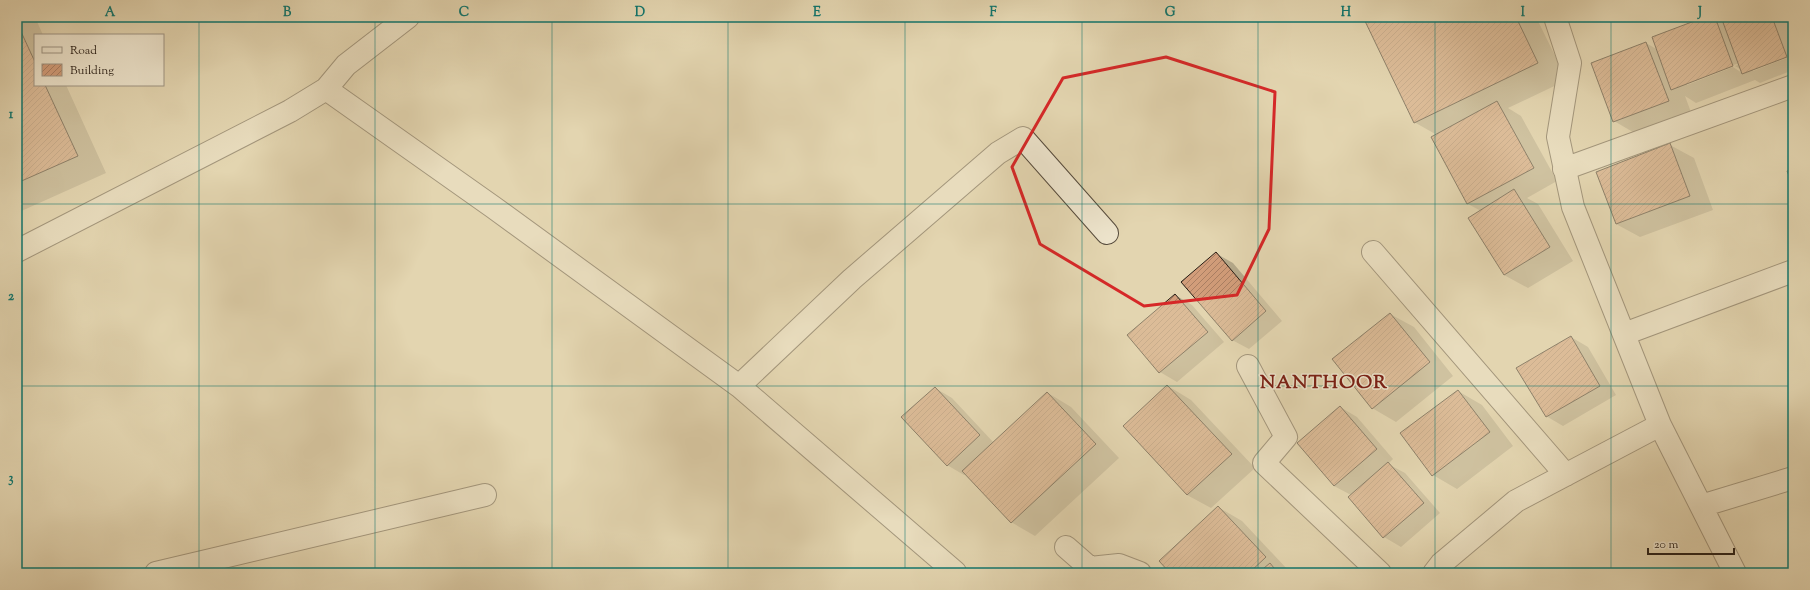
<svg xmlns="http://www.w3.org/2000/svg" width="1810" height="590" viewBox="0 0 1810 590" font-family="'Sorts Mill Goudy',serif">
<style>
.shadow{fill:#0003;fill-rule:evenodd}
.building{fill:url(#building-hatch);stroke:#271d15}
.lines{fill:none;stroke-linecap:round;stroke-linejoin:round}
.minor-casing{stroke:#564b3c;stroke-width:24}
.minor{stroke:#ede4cc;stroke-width:22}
.marked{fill:none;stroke:#d62828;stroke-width:3;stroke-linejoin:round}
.grid{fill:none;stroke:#0f766e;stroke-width:1;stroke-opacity:0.55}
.labels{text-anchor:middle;stroke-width:3;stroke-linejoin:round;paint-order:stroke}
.district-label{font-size:19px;font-weight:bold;letter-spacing:1px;fill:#7a1f14;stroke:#ede4cc}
.neatline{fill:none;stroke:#0f766e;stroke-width:1.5}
.grid-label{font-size:13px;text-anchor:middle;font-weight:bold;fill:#0f766e}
</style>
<defs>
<pattern id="building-hatch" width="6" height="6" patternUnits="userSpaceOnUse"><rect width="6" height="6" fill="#d29d7a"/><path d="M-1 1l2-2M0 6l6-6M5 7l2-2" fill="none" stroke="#aa7f63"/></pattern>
</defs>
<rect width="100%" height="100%" fill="#e3d5b0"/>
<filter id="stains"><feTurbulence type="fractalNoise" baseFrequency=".005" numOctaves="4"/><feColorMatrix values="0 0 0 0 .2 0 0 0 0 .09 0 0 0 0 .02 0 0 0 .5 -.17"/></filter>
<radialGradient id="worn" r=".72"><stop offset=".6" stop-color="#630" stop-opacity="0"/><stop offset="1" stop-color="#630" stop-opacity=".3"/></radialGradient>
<!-- shadow -->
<path class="shadow" d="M17,17H35L43,35H35V85H66L106,173L17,213Z
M1364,17H1536L1567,80L1508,108L1521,116L1557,181L1527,198L1538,204L1573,261L1528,288L1504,275L1481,211L1468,204L1432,138L1437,135L1414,122Z
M1708,17H1717L1723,21L1722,17H1785L1793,38V70L1760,83L1755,80L1696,103L1685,96L1692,115L1638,135L1614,121L1646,43L1658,50ZM1792,54V56L1753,71V69ZM1729,63L1733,65L1737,64L1738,65L1735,66L1742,70V73L1733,67L1687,85V83Z
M1670,145L1694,158L1713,210L1640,237L1616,224Z
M1217,254L1233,263L1282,321L1249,349L1232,340Z
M1175,295L1192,305L1224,342L1177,382L1160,372Z
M1390,314L1414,327L1453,376L1396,422L1372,408Z
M1571,337L1588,347L1616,395L1563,426L1546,416Z
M1168,386L1191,400L1255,468L1211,508L1187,495Z
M935,388L952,398L994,443L1048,393L1071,407L1119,458L1035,536L1011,522L966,474L964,475L947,465Z
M1458,391L1482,405L1513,446L1457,489L1433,475L1402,433Z
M1340,407L1357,417L1393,459L1388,464L1405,473L1440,513L1401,547L1384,537L1349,497L1351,495L1334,486L1298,443Z
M1218,507L1242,521L1289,571L1287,573H1172Z"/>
<!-- building -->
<path class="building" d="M1363,17H1516L1538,63L1414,123Z
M1705,17H1715L1733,66L1671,90L1652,37Z
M1721,17H1772L1787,57L1742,74Z
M17,23L35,62V85H45L78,156L17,183Z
M1646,42L1669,101L1613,122L1591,63Z
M1497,101L1534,168L1467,204L1431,137Z
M1670,143L1690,196L1616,224L1596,172Z
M1793,169V186L1787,171Z
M1514,189L1550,247L1504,275L1468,218Z
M1216,252L1266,311L1232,341L1181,282Z
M1175,294L1208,332L1159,373L1127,335Z
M1390,313L1430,362L1372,409L1332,359Z
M1571,336L1600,386L1546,417L1516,368Z
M1167,385L1232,454L1187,495L1123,426Z
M935,387L980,435L947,466L901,417Z
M1458,390L1490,432L1432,476L1400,433Z
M1047,392L1096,444L1011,523L962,471Z
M1340,406L1377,449L1334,486L1297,443Z
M1388,462L1424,503L1383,538L1348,497Z
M1218,506L1266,557L1249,573H1170L1159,561Z
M1270,563L1278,573H1258Z"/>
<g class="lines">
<defs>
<path id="minor" d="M326,89L493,207L739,386L955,572
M1564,169L1793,86
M17,251L290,111L326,89L346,65L408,17
M1373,252L1566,475
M1624,334L1793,271
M1248,366L1286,437L1264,463L1380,573
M739,386L852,279L998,153L1023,138L1107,233
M1660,425L1735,573
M1701,506L1793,478
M1066,547L1090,568L1119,565L1140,573
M156,573L485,495
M1434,573L1441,564L1516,501L1660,425L1573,207L1558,137L1570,63L1555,17"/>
</defs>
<!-- minor casing -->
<use href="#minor" class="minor-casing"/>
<!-- minor -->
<use href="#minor" class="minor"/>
</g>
<!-- marked area -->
<path d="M0 0H1810V590H0ZM1166,57L1275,92L1269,229L1237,295L1144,306L1040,244L1012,167L1063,78Z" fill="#e3d5b0" fill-opacity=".55" fill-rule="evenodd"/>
<path class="marked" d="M1166,57L1275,92L1269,229L1237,295L1144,306L1040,244L1012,167L1063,78Z"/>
<!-- grid -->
<path class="grid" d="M199,17V573M375,17V573M552,17V573M728,17V573M905,17V573M1082,17V573M1258,17V573M1435,17V573M1611,17V573M17,204H1793M17,386H1793"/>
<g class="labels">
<!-- district labels -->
<g class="district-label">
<text x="1324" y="388">NANTHOOR</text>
</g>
</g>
<!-- margin -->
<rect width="1810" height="590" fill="none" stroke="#e3d5b0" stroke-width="44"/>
<!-- legend -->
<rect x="34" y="34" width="130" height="52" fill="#ede4cc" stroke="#9e9483"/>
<rect x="42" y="47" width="20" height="6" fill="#ede4cc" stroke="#9e9483"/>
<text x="70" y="54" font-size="12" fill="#271d15">Road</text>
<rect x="42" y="64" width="20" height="12" fill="url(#building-hatch)" stroke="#9e9483"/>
<text x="70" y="74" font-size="12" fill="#271d15">Building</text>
<!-- scale -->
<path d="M1648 548v6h86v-6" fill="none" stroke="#271d15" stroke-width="2"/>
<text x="1654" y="548" font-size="12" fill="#271d15" stroke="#ede4cc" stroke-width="3" paint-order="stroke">20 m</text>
<rect x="22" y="22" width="1766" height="546" class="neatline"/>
<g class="grid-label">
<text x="110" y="16">A</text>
<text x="287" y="16">B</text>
<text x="464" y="16">C</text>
<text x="640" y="16">D</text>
<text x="817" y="16">E</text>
<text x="993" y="16">F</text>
<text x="1170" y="16">G</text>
<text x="1346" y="16">H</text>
<text x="1523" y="16">I</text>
<text x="1700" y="16">J</text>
<text x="11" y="118">1</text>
<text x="11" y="300">2</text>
<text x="11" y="482">3</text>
</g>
<rect width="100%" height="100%" filter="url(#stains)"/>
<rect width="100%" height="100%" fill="url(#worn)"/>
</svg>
